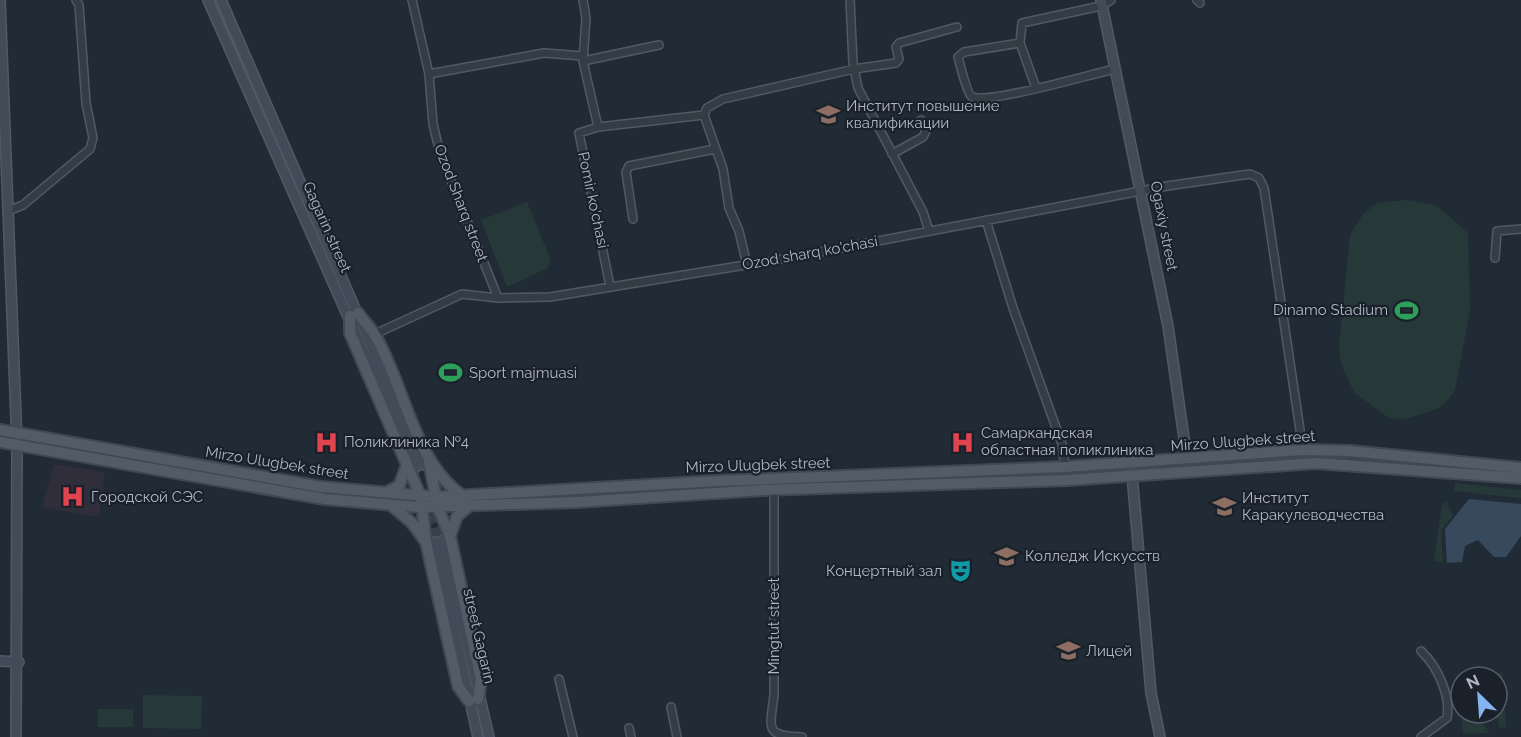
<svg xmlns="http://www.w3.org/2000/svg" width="1521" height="737" viewBox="0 0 1521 737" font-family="Raleway,sans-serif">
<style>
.medical{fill:#2f2e3a}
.green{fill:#263938}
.water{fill:#37495d}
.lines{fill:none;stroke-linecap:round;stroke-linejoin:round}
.secondary-tunnel{stroke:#36404a;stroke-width:9;stroke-dasharray:9 4.5;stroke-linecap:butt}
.street-casing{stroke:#515a64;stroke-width:10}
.secondary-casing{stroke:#515a64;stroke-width:12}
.primary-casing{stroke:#404852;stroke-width:14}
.street{stroke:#343c46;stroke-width:7}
.secondary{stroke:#424c59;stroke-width:9}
.primary{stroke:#525b66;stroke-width:10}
.labels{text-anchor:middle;stroke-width:4.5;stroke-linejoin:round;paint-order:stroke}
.poi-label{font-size:15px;fill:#aeb7c3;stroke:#1a212a;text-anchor:start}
.street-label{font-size:15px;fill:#aeb7c3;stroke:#1a212a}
</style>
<rect width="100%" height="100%" fill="#212b35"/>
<!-- medical -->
<path class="medical" d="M54,464L105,472L99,517L42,507Z"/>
<!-- green -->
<path class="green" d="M1406,200L1436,205L1468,233L1470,310L1455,390L1448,400L1439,408L1406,419L1389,418L1354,392L1341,364L1339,346L1350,235L1363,214L1377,203Z
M527,202L550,258L548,268L507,287L481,220Z
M1455,483L1521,490V498L1454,491Z
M1446,501L1453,516L1441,530L1443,562L1434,561L1442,505Z
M1502,673L1506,727L1499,728L1498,718L1493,713H1497V677H1470Z
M143,695L202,696L201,729L143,728Z
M98,709H133V727H98Z
M1461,713H1488L1482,723L1490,733L1463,734Z"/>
<!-- water -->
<path class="water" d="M1469,499L1521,504V536L1506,557H1494L1478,540L1465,546L1462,562L1447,563L1445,529Z"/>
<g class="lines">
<!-- secondary-tunnel -->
<path class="secondary-tunnel" d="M426,502L435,542
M437,513L443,540"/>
<defs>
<path id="street" d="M412,0L429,74L433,124L440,153L498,298
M583,0L586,18L583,61L598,127
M850,0L853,63L858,88L923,212L929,231
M1197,0L1200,3
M1020,43L1022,23L1101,6L1111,0
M583,61L659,45
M429,74L544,53L583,56
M1036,88L1020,43L964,52L958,57C960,64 967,94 972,97C990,104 1091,74 1115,69
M892,154L923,137L926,131L921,120
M8,211L23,205L90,149L93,138L86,103L79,5L76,0
M633,219L626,172L629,166L715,149
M986,220L1013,308L1062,444L1065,467
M1495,258L1497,231L1521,229
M747,265L739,231L729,208L723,169L704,115L707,108L723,99L854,69L896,63L899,59L896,47L899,43L957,27
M610,286L579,133L598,127L704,115
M375,334L462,294L498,298L550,297L794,257L1167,186L1250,174L1259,178L1264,188L1303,450
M774,490V695C770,729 764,736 802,737
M559,679L573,737
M671,707L677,737
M629,728L631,737
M1421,737L1447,718C1451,695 1437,666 1421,651"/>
<path id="secondary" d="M0,0L17,444L16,737
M208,0L415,468
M221,0L423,465
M1101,0L1168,326L1187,459
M1131,463L1151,693L1160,737
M443,540L489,737
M435,542L478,737
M0,661L19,662"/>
<path id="primary" d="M358,313C363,320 370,327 375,335C404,384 414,463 463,496
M350,316V333L407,465L399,486L387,492
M0,430L321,487L437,497L718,481L1065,467L1303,450L1350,451L1521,468
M0,442L325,499L419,507L577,502L762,490L1067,480L1316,463L1521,478
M429,461L438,508L450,536
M407,465L421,497L426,542
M392,506L412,523L426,542L458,686L469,701
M468,507L457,516L450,536L481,680L478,699"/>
</defs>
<!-- street casing -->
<use href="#street" class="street-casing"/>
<!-- secondary casing -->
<use href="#secondary" class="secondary-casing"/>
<!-- primary casing -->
<use href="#primary" class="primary-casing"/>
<!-- street -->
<use href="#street" class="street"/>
<!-- secondary -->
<use href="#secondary" class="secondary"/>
<!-- primary -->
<use href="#primary" class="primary"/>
</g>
<!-- icons -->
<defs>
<symbol id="university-bare" viewBox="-9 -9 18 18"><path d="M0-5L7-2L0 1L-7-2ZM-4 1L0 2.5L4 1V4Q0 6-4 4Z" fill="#8d6e63" stroke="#1a212a" stroke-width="2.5" paint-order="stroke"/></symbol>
<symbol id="stadium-bare" viewBox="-9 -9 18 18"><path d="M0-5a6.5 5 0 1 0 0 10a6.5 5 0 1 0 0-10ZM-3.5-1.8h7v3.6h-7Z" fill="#2e9e5b" stroke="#1a212a" stroke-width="2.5" paint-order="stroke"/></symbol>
<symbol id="hospital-bare" viewBox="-9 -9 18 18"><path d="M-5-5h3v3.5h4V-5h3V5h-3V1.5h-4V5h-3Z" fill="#e0444e" stroke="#1a212a" stroke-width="2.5" paint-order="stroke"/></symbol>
<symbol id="theatre-bare" viewBox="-9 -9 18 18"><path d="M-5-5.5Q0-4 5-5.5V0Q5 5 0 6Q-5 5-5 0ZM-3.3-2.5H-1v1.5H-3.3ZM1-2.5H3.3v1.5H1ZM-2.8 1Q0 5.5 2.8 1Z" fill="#0f9aa8" stroke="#1a212a" stroke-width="2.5" paint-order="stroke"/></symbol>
</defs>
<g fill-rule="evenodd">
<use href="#university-bare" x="812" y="98" width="33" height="33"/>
<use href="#stadium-bare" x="1390" y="294" width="33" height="33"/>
<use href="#stadium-bare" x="434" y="356" width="33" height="33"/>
<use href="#hospital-bare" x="310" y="426" width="33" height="33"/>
<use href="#hospital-bare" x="946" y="426" width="33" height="33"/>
<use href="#hospital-bare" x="56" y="480" width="33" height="33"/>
<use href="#university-bare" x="1208" y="490" width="33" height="33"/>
<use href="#university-bare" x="990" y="540" width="33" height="33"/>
<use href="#theatre-bare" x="944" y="554" width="33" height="33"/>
<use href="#university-bare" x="1052" y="634" width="33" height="33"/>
</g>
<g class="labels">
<!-- poi labels -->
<g class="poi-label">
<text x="846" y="111">Институт повышение<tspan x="846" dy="17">квалификации</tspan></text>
<text x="1388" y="315" text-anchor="end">Dinamo Stadium</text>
<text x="469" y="378">Sport majmuasi</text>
<text x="981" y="438">Самаркандская<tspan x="981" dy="17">областная поликлиника</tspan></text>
<text x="344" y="447">Поликлиника №4</text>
<text x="91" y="502">Городской СЭС</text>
<text x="1242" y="503">Институт<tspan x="1242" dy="17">Каракулеводчества</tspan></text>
<text x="1025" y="561">Колледж Искусств</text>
<text x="942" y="576" text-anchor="end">Концертный зал</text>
<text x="1086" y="656">Лицей</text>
</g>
<!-- street labels -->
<g class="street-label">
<text transform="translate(593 200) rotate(78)" y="5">Pomir ko'chasi</text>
<text transform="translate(461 203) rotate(69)" y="5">Ozod Sharq street</text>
<text transform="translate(1164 226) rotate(79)" y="5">Ogaxiy street</text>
<text transform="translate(327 227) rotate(66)" y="5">Gagarin street</text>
<text transform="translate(810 253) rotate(-10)" y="5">Ozod sharq ko'chasi</text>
<text transform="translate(1243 441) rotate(-4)" y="5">Mirzo Ulugbek street</text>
<text transform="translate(277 463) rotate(9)" y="5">Mirzo Ulugbek street</text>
<text transform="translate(758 465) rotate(-2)" y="5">Mirzo Ulugbek street</text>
<text transform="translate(774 626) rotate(-90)" y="5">Mingtut street</text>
<text transform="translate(479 636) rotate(77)" y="5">street Gagarin</text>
</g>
</g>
<!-- north arrow -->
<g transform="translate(1479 695) rotate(335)"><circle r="28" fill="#1a212a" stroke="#555d67" stroke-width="1.5"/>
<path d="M0-4.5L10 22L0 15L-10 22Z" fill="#85b5f1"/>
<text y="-9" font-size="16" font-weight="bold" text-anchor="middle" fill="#aeb7c3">N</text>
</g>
</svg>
